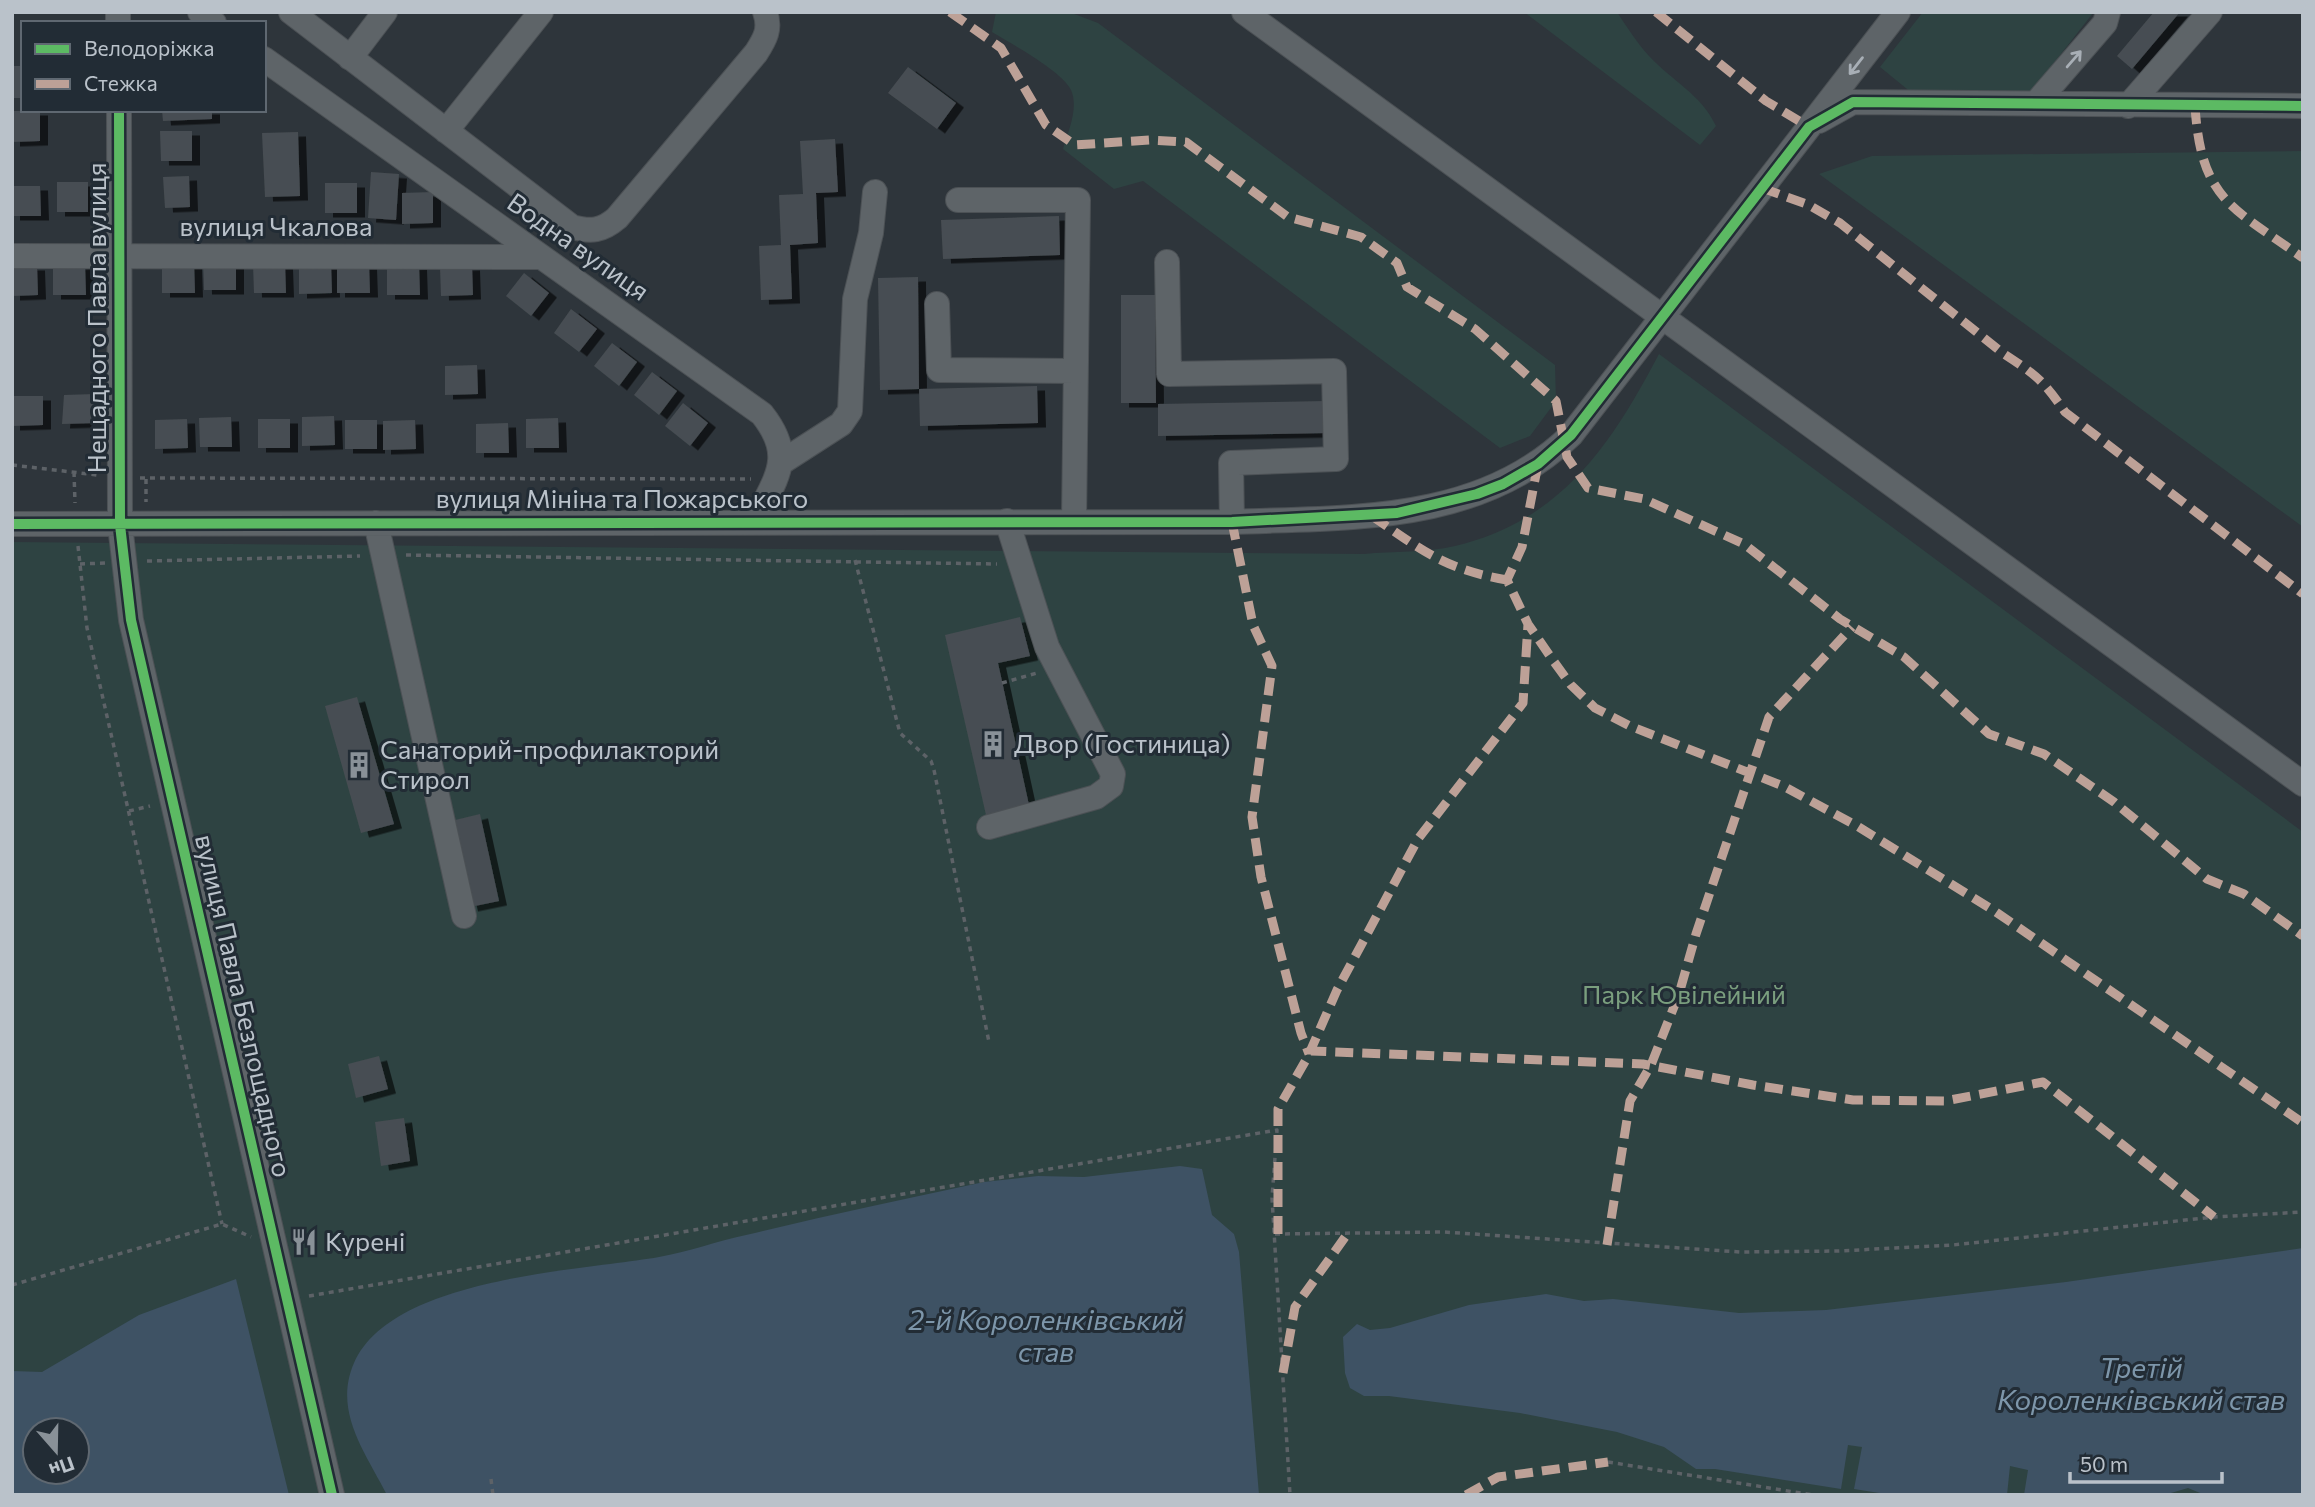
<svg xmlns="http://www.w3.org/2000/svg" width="2315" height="1507" viewBox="0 0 2315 1507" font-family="Commissioner,sans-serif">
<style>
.green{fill:#2e4342;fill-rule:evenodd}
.water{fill:#3e5264;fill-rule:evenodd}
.building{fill:#474d52;filter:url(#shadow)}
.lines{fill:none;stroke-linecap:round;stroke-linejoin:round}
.minor-casing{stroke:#4c5155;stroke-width:26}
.path{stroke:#5d6267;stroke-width:3.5;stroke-dasharray:5 5;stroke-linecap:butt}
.minor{stroke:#5e6468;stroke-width:24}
.quiet{stroke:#bda197;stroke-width:9;stroke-dasharray:18 9;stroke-linecap:butt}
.cycleway-casing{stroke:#222c35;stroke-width:15}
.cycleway{stroke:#5cba63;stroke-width:10}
.oneway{stroke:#a8afb6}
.labels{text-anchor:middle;stroke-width:6;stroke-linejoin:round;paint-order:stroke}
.street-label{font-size:26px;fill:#bac2ca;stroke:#222c35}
.poi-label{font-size:26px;fill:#bac2ca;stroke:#222c35;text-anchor:start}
.park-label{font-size:26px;fill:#7a9e7e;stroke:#222c35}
.water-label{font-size:28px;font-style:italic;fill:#7d96aa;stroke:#222c35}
</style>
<defs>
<filter id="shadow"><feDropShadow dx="8" dy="4.5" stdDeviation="0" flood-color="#0009"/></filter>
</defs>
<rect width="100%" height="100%" fill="#2e353b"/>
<!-- green -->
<path class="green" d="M996,12H1069L1098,23L1555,365L1556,401L1530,436L1500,448L1143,181L1114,189L1063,149C1068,132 1079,108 1071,90C1062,71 1010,43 992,32Z
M1524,12H1617C1627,27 1637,43 1649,56C1672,81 1701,94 1716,126L1700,145Z
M1923,12H2093V13L2028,96L1918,98L1880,67Z
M2303,151V527L1819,174L1872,156Z
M1659,354L2303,832V1495H12V542L1364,554C1393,551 1426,553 1455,546C1562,520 1611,445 1659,354ZM35,1430H77V1472H35Z"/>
<!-- water -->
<path class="water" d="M1180,1166L1202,1169L1212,1215L1234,1234L1239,1252L1259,1495H387C365,1452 333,1411 354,1363C392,1277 579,1271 659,1257C688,1252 717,1241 746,1235C825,1216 904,1199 984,1182L1038,1176L1084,1177Z
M2303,1248V1495H2205L2188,1488L2164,1495H2024L2028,1470L2010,1466L2007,1495H1892L1854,1489L1862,1447L1848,1445L1841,1489L1715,1469H1696L1664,1447L1617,1432L1520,1413L1389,1396H1364L1350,1388L1345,1373L1343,1337L1357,1324L1370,1330L1390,1328L1469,1305L1546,1294L1584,1301L1613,1299L1739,1313L1826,1310L2066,1282Z
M236,1279L289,1495H12V1371L42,1372L139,1315ZM35,1430H77V1472H35Z"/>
<!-- building -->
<path class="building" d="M2154,12H2180L2132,69L2117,56Z
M12,66H23V98H13Z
M908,67L956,103L937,129L888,93Z
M162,110H212V119L163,121Z
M12,111H40V141L12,142Z
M160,131H192V161H161Z
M298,132L300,196L265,197L262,133Z
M835,139L838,192L816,193L818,243L790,245L792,299L761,300L759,246L781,245L779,195L803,194L800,141Z
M371,172L399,174L396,220L368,218Z
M189,176L190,207L165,208L163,177Z
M57,182H88V212H57Z
M325,183H357V213H325Z
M12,186H40L41,216H12Z
M433,192V223L402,224V193Z
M1059,216L1060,255L943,259L941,220Z
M203,261H236V290H204Z
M194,263L195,293H162V264Z
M253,264H285L286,293H254Z
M299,264H331L332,293L299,294Z
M337,264H369L370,293H337Z
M85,265L86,295H53V266Z
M419,265L420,295H387V266Z
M12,266H37L38,295L12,296Z
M472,266L473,295L441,296L440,267Z
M524,273L549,293L531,316L506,296Z
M918,277L919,389L880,390L878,278Z
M1121,295H1155L1156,403H1121Z
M571,309L597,329L579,352L554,333Z
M612,343L637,362L619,386L594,366Z
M477,365L478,394L445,395V366Z
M652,372L677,391L659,415L634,395Z
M1037,386L1038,423L920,426L919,389Z
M95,394V423L62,424L64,395Z
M12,396H43V425L12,426Z
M1326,401L1327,433L1158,436V404Z
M683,403L708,423L690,446L665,426Z
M334,416L335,445L302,446V417Z
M231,417L232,447H200L199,418Z
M558,418L559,448H526V419Z
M187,419L188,448L155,449V420Z
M258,419H290V448H258Z
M345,420H377V449H345Z
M415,420L416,449L383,450V421Z
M508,423L509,453H476V424Z
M1020,617L1030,656L998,663L1029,805L986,815L945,635Z
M357,697L394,824L361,833L325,706Z
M480,814L499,901L470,907L451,821Z
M379,1056L388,1089L356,1098L348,1064Z
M404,1118L410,1161L381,1166L375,1122Z"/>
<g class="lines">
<defs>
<path id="minor" d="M118,12V23
M200,12L214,23
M291,12L572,227C591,232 602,231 617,218L756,53C765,39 771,29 765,12
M1244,12L2303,784
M350,58L385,12
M264,59L762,414C796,457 776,477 755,521
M2036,103L2105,23L2108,12
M2128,106L2210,12
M119,110L120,525L131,620L332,1495
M1819,121L1853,102L2303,106
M446,131L541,12
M958,200H1078L1074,522
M12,256L540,257
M1167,262L1169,374L1334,371L1336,459L1231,463L1232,522
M937,304L939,370L1075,371
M782,462L841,424L850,411L855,299L871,233L875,192
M376,523L464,916
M12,524L1232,522C1350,517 1480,524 1571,435L1898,12
M989,827L1096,797L1111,786L1113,774L1047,647L1007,521"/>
</defs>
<!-- minor casing -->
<use href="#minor" class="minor-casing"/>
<!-- path -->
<path class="path" d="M12,465L97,475
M74,472L75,503
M140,478L751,479
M146,479V502
M78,546L87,628L222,1224
M406,555L997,564
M855,560L900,733L931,761L934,770L989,1042
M147,561L360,556
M80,564L105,563
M1002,683L1037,673
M129,811L150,806
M1275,1234L1444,1232L1740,1252L1838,1251L1953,1245L2214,1217L2303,1212
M12,1285L222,1224L251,1237
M309,1296L1277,1130L1272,1198L1290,1495
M1608,1462L1813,1495
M491,1479L493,1495"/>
<!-- minor -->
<use href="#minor" class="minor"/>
<!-- quiet -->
<path class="quiet" d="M950,12L1001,48L1046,125L1075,145L1149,140L1186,142L1288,217L1361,237L1397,263L1407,287L1475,329L1556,401L1567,457L1588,488L1644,499L1744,544L1840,619L1904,657L1989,734L2044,754L2114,802L2207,879L2244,894L2303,936
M1656,12L1766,101L1809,127
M2195,106C2201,200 2232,207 2303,258
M1762,188L1809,205L1840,223L2004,354C2036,375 2043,380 2065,412L2303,594
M1538,464L1522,547L1507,580L1528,624L1552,659L1571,685L1595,708L1630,726L1783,786L1857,826L1993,910L2303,1123
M1372,516C1423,551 1444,569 1507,580
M1232,522L1253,625L1272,666L1252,817L1261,877L1301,1033L1309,1054
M1309,1054L1337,990L1418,839L1523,703L1528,624
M1278,1234V1109L1311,1051L1643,1064L1753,1085L1853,1100L1945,1101L2043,1082L2214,1217
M1607,1245L1630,1101L1651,1065L1679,994L1696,934L1769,717L1852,627
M1283,1373L1295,1307L1348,1233
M1466,1495L1498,1477L1608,1462"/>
<defs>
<path id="cycleway" d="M119,110L120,525L131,620L332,1495
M12,524L1232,522L1397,513L1477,494L1503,484L1538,464L1571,435L1809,127L1853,102L2303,106"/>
</defs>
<!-- cycleway casing -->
<use href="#cycleway" class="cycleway-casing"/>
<!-- cycleway -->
<use href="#cycleway" class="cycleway"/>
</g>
<!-- one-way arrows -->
<defs><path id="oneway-shaft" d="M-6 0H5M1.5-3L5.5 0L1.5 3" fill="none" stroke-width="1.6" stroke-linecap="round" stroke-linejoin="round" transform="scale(1.75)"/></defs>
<g class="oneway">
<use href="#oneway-shaft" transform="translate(2074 59) rotate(-49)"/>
<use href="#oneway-shaft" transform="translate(1856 66) rotate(128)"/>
</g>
<!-- icons -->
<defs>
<symbol id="building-bare" viewBox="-9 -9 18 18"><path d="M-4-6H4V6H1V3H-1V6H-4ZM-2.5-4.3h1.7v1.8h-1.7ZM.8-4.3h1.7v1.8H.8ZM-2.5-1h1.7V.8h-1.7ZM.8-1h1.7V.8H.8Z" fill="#899198" stroke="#222c35" stroke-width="2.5" paint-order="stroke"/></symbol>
<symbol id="restaurant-bare" viewBox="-9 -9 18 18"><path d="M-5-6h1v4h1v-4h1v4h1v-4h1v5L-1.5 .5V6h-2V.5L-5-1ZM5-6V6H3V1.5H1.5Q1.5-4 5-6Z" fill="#899198" stroke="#222c35" stroke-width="2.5" paint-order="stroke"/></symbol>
</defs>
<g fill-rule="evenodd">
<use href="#building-bare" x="974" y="725" width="38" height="38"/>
<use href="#building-bare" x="340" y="746" width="38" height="38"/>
<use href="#restaurant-bare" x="285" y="1223" width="38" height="38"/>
</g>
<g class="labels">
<!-- street labels -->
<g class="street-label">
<text x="276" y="236">вулиця Чкалова</text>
<text transform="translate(578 247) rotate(35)" y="9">Водна вулиця</text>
<text transform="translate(97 318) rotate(-90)" y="9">Нещадного Павла вулиця</text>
<text x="622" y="508">вулиця Мініна та Пожарського</text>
<text transform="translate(243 1006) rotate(77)" y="9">вулиця Павла Безпощадного</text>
</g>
<!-- poi labels -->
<g class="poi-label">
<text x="1014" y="753">Двор (Гостиница)</text>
<text x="380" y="759">Санаторий-профилакторий<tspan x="380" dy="30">Стирол</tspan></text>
<text x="325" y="1251">Курені</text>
</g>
<!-- park labels -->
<g class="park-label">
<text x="1684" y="1004">Парк Ювілейний</text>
</g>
<!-- water labels -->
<g class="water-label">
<text x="1046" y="1330">2-й Короленківський<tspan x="1046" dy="32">став</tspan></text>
<text x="2141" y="1378">Третій<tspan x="2141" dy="32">Короленківський став</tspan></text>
</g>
</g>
<!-- border -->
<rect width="2315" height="1507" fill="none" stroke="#bac2ca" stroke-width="28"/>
<!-- legend -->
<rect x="21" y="21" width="245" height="91" fill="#222c35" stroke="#5f6871" stroke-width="2"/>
<rect x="35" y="44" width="35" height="10" fill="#5cba63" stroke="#5f6871" stroke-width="2"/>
<text x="84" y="56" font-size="21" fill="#bac2ca">Велодоріжка</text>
<rect x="35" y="79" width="35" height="10" fill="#bda197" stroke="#5f6871" stroke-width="2"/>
<text x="84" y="91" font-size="21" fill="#bac2ca">Стежка</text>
<!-- north arrow -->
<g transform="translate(56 1451) rotate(160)"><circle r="33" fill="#222c35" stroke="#5f6871" stroke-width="2"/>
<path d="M0-5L12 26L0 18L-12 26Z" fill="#899198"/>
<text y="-10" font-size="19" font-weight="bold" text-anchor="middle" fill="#bac2ca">Пн</text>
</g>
<!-- scale -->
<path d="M2070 1472v10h152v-10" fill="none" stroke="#bac2ca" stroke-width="3.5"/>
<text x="2080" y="1472" font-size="21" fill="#bac2ca" stroke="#222c35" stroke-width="5" paint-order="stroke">50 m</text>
</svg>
